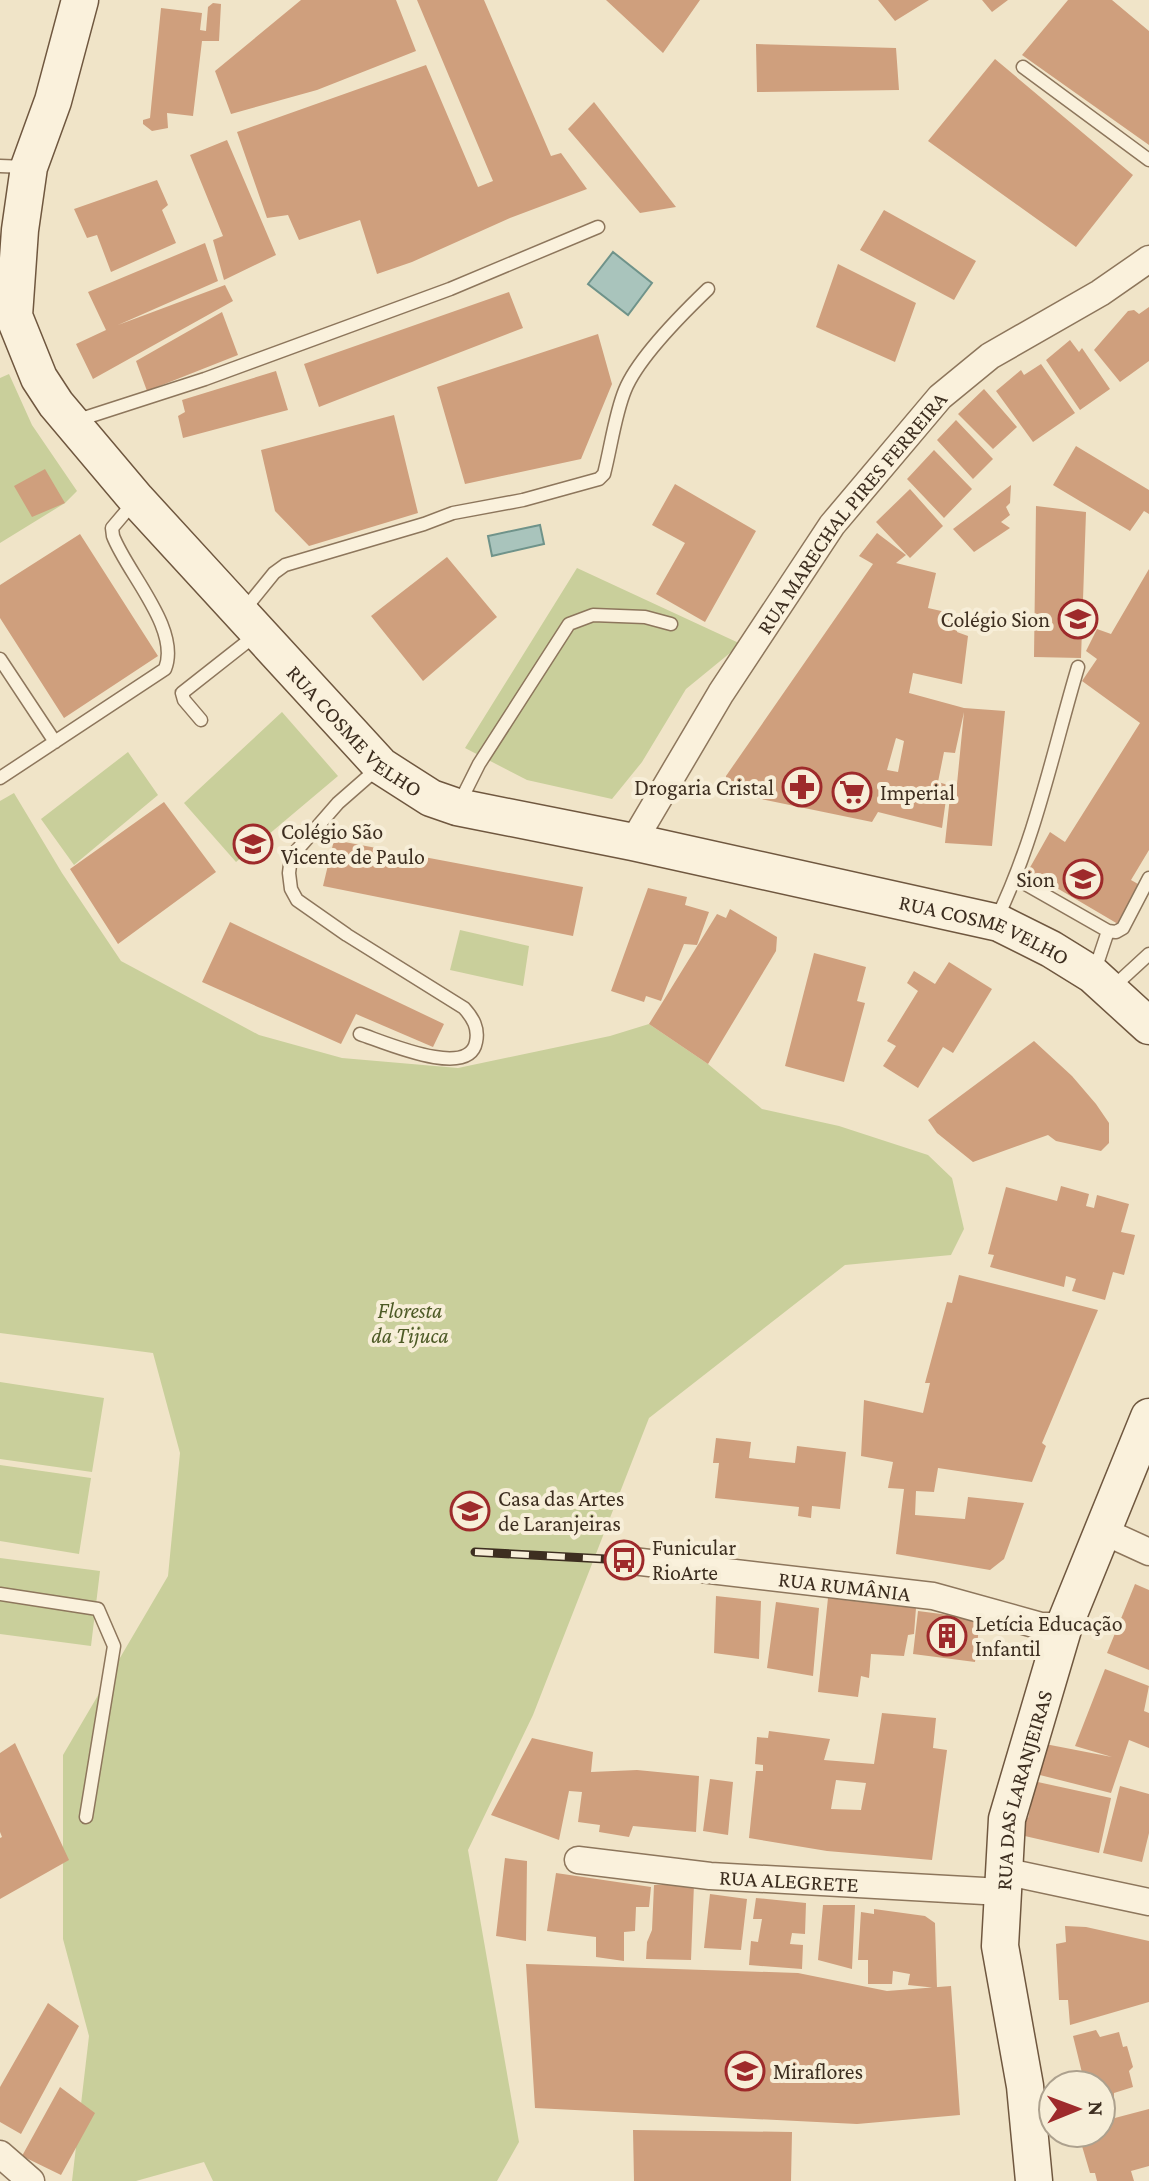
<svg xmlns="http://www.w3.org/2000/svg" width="1149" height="2181" viewBox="0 0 1149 2181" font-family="'Crimson Pro',serif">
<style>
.green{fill:#c9cf9b}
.water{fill:#a9c4bc;stroke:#6f938a;stroke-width:2}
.building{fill:#cf9f7d;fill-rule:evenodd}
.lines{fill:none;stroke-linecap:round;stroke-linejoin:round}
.service-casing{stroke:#8d765c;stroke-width:15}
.minor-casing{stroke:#8d765c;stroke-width:29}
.secondary-casing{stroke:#6f573f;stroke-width:39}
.service{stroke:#faf1dc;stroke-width:12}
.minor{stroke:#faf1dc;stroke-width:26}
.secondary{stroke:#faf1dc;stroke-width:36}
.rail-casing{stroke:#3d2e20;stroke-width:9}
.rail{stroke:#f7eed8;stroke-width:6;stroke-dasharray:18;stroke-linecap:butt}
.labels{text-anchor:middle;stroke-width:8;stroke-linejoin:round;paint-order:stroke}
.street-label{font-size:22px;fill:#3d2e20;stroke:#f7eed8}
.poi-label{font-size:22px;fill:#3d2e20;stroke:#f7eed8;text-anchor:start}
.park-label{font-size:22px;font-style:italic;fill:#4d5a26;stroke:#f7eed8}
</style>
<rect width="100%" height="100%" fill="#f0e4c8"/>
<!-- green -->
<path class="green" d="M9,374L32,425L77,491L65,503L0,543V378Z
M577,568L741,644L686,689L642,762L612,799L527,780L465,748Z
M282,712L338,776L236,862L184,803Z
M128,752L158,795L74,865L41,819Z
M14,793L62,873L121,961L259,1035L342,1058L458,1068L610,1036L649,1024L708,1064L762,1109L839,1126L928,1155L952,1178L964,1229L951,1255L845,1265L649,1418L533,1715L468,1850L519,2142L497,2181H213L204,2162L136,2181H72L89,2036L63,1939V1755L168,1576L180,1453L153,1353L0,1333V801Z
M460,930L529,946L523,986L450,970Z
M0,1382L104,1398L92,1472L0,1459Z
M0,1465L91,1478L79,1554L0,1541Z
M0,1558L100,1571L91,1646L0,1634Z"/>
<!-- water -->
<path class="water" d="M613,252L652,283L628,315L588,284Z
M540,525L544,544L492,556L488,536Z"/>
<!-- building -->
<path class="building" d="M301,0H396L416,51L317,90L231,114L215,71Z
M417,0H484L551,156L561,153L587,189L510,218L412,262L377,274L360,220L299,240L288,215L267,218L237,132L426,65L478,187L493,181Z
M606,0H700L663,53Z
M878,0H929L895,21Z
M982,0H1008L992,12Z
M1068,0H1112L1149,31V145L1022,55Z
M213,3L221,4L219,41H202L193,116L167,113L168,128L152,131L143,124V120L150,118L161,8L202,13L200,30L206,31L208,7Z
M756,44L896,48L899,90L757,92Z
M995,59L1133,175L1076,247L928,141Z
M594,102L676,207L640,213L568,129Z
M227,140L276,255L224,280L213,240L223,236L190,155Z
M157,180L168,205L162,210L176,243L111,272L97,235L87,238L74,209Z
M884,210L976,261L954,300L860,250Z
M205,243L218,281L118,325L225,285L233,301L93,379L76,344L106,330L88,292Z
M838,264L916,303L895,362L816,327Z
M509,292L523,328L319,407L304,364Z
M1149,307V361L1120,382L1094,350L1128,311L1134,310L1139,314Z
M222,312L238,355L147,391L136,361Z
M598,334L612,384L581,459L465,484L437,387Z
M1070,340L1079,352L1082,348L1110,389L1080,410L1046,360Z
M1041,364L1075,413L1033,442L996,391L1021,370L1024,375Z
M276,371L288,410L183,438L178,416L185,412L182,400Z
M984,389L1017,427L993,449L958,414Z
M394,415L418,513L309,546L275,511L261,450Z
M956,420L993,459L973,479L937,440Z
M1076,446L1149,490V514L1144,511L1130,531L1053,485Z
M934,450L972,489L944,518L907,479Z
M45,469L65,503L32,517L14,486Z
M675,484L756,531L705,622L656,594L685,543L652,525Z
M1011,485L1010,503L1006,507L1010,515L1001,522L1010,528L974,552L953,529Z
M910,489L943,526L910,558L876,522Z
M1036,506L1086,512L1081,658L1034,657Z
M877,533L906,555L896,563L936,573L928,608L959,615L957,632L968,636L962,684L913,673L909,693L964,708L1005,711L992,846L945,843L951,787L957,784L964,712L955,753L944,752L938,782L948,785L942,828L878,812L872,822L737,794L726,787V776L873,564L859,556ZM896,738L904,741L898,772L887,770Z
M80,534L158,656L64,718L0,618V585Z
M447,557L497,617L423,681L371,616Z
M1149,569V850L1131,880L1138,884L1118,924L1028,871L1050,832L1065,842L1140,723L1082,681L1097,659L1086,651L1097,629L1111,634Z
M164,802L216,872L118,944L70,869Z
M334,840L583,887L573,936L323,886Z
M648,888L687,897L685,905L709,912L697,945L684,944L661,1001L646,996L644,1002L611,991Z
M730,909L777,937L776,951L708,1064L649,1024L717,914L726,918Z
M230,922L444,1024L433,1047L356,1014L341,1044L202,982Z
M814,953L866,967L857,1001L865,1003L844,1082L785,1066Z
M949,962L992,989L953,1053L943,1047L918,1088L883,1066L896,1046L887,1041L918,991L907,983L914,971L935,984Z
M1034,1041L1072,1076L1096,1104L1109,1123V1143L1101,1151L1056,1141L1048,1135L973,1162L937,1133L928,1120Z
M1061,1186L1089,1194L1086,1206L1094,1208L1097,1195L1129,1204L1121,1232L1135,1235L1124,1275L1113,1272L1105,1300L1072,1291L1076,1279L1066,1276L1064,1287L990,1267L994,1255L988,1254L1006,1187L1057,1201Z
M959,1275L1098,1310L1042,1443L1046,1446L1032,1482L938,1468L934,1492L916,1491L915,1515L965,1519L968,1497L1024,1503L1004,1559L990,1570L896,1554L904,1489L888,1488L893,1462L861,1456L864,1400L923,1413L930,1383H925L947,1302L952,1303Z
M716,1438L751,1442L749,1458L795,1463L797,1446L846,1452L840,1509L812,1506L811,1518L798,1516L799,1507L715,1498L719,1463H713Z
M1135,1584L1149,1590V1670L1107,1653Z
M716,1596L761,1601L759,1659L714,1653Z
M828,1598L916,1608L914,1634L908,1635L904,1656L871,1654L869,1678L861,1676L858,1697L818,1692Z
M776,1602L819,1608L813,1676L767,1668Z
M918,1611L980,1619L975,1662L913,1654Z
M1105,1669L1149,1686L1144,1711L1149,1713V1748L1129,1740L1111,1793L1032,1773L1040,1743L1112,1757L1075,1746Z
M882,1713L936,1718L933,1748L947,1750L932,1860L827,1851L749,1838L756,1771H763V1765L755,1764L757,1737L768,1738L769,1731L830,1739L824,1760L874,1764ZM836,1780L866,1783L861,1810L831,1809Z
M532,1738L593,1752L591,1772L637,1770L699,1776L696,1832L633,1826L629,1837L599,1832L600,1825L578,1822L582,1792L569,1791L559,1840L491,1815Z
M15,1743L69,1860L0,1899V1838L2,1837L0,1832V1753Z
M710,1779L733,1782L728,1835L703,1831Z
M1024,1779L1111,1798L1099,1853L1016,1834L1019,1817L1028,1818L1033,1796L1021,1793Z
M1120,1786L1149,1794V1833L1142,1862L1103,1853Z
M505,1858L527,1861L526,1941L496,1936Z
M556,1873L651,1887L649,1907H636L635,1931L624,1932V1961L596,1957V1937L547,1931Z
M694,1884L691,1960L646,1959L647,1942L652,1930L654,1885Z
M710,1894L747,1899L741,1950L704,1948Z
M756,1898L806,1903L805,1934L792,1933L790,1944L803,1945L802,1969L749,1965L751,1941L758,1942L762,1919H753Z
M823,1905H855L852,1969L818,1960Z
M874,1909L925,1916L935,1923L937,1988L908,1985L910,1974L893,1971L892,1984H868V1960H858L861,1912L874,1914Z
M1065,1926L1086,1927L1149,1941V2002L1070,2025L1068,2000H1059L1056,1944L1066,1942Z
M526,1964L798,1973L887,1991L951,1986L960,2115L857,2124L535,2108Z
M48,2003L79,2026L21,2134L0,2122V2087Z
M1096,2030L1100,2037L1119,2032L1123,2047L1127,2046L1133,2067L1129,2071L1133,2087L1114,2093V2101L1101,2102V2085H1085L1073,2036Z
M60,2087L95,2113L61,2175L22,2156Z
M1149,2109V2166L1131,2171L1134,2181H1097L1095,2173H1090L1079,2136L1083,2133H1101V2115L1111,2112V2119Z
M633,2130L792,2132L791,2181H634Z"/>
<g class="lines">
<defs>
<path id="service" d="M1023,67L1149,160
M0,166L26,167
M75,421L205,379L450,289L598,227
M244,610L274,573L285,565L424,524L453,513L523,500L599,479L604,474C611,447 615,414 625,390C638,358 683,313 708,289
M0,659L55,742
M201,720L184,700L182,693L257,634
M0,778L165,669C181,629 127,573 113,536L112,528L134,502
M459,804L479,764L569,624L593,615L645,617L671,624
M1015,878L1108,931L1116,932L1123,928L1149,878
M996,920C1035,841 1053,751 1078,667
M1094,973L1108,931
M1112,988L1149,954
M360,1034C382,1041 469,1080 476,1042C479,1028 473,1018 464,1008L347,935L297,900L291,889L289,873L291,857L338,803L378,768
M0,1594L98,1609L114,1646L86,1817"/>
<g id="minor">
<path id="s1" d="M633,842L721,693L832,525L940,397L990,356L1100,293L1149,259"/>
<path d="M1103,1531L1149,1552"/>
<path id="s2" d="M624,1560L933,1596L1041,1626H1064"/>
<path id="s3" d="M578,1860L710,1876L1002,1892"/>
<path d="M1003,1871L1149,1902"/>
<path d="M0,2154L31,2181"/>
</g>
<g id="secondary">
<path id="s4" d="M80,0L53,101L29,167L20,230L14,316L39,378L56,404L137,500L381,766L431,798L457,807L633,842L999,923L1051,949L1093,975L1149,1026"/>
<path id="s5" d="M1034,2181L1025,2086L1000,1946L1007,1819L1064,1626L1149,1417"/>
</g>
</defs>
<!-- service casing -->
<use href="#service" class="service-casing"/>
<!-- minor casing -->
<use href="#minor" class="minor-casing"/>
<!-- secondary casing -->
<use href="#secondary" class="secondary-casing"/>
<!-- service -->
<use href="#service" class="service"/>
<!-- minor -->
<use href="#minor" class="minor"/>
<!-- secondary -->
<use href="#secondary" class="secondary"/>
<defs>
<path id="rail" d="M475,1552L624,1560"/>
</defs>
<!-- rail casing -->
<use href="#rail" class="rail-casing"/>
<!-- rail -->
<use href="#rail" class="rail"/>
</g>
<!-- icons -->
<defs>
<symbol id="school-ring" viewBox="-11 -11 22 22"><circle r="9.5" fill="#f7eed8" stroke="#9e2a2b" stroke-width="1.5"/><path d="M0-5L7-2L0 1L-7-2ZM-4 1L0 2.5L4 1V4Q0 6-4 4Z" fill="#9e2a2b"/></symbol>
<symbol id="pharmacy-ring" viewBox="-11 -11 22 22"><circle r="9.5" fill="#f7eed8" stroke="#9e2a2b" stroke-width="1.5"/><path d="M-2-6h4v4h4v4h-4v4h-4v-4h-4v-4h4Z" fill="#9e2a2b"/></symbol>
<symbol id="supermarket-ring" viewBox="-11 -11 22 22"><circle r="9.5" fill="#f7eed8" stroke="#9e2a2b" stroke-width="1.5"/><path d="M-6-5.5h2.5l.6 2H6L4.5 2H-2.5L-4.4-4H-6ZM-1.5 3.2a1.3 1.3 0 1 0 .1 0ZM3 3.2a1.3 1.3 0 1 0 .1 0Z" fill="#9e2a2b"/></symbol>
<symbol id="bus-ring" viewBox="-11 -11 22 22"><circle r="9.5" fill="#f7eed8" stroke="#9e2a2b" stroke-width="1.5"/><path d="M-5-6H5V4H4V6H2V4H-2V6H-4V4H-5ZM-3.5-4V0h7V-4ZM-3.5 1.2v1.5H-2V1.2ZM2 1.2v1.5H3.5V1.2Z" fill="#9e2a2b"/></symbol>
<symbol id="building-ring" viewBox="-11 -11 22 22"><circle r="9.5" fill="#f7eed8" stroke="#9e2a2b" stroke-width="1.5"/><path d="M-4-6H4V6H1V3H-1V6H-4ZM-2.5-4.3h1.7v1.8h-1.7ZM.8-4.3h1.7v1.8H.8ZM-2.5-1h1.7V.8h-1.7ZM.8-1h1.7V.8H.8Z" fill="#9e2a2b"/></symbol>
</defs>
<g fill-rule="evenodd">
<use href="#school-ring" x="1056" y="597" width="44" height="44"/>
<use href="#pharmacy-ring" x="780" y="765" width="44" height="44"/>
<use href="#supermarket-ring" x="830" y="770" width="44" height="44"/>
<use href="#school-ring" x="231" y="822" width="44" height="44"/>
<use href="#school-ring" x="1061" y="857" width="44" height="44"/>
<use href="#school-ring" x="448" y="1489" width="44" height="44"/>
<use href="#bus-ring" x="602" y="1538" width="44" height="44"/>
<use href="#building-ring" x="925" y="1614" width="44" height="44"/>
<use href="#school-ring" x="723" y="2049" width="44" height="44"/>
</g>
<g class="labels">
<!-- street labels -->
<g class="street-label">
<text dy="8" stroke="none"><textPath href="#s1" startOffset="396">RUA MARECHAL PIRES FERREIRA</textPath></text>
<text dy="8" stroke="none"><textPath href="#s4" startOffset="866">RUA COSME VELHO</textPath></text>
<text dy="8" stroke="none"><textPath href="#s4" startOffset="1538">RUA COSME VELHO</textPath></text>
<text dy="8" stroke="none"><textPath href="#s2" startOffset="222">RUA RUMÂNIA</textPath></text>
<text dy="8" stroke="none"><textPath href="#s5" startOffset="396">RUA DAS LARANJEIRAS</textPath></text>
<text dy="8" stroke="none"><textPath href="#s3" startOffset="212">RUA ALEGRETE</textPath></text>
</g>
<!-- poi labels -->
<g class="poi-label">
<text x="1050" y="627" text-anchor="end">Colégio Sion</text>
<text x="774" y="795" text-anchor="end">Drogaria Cristal</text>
<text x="880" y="800">Imperial</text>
<text x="281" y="839">Colégio São<tspan x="281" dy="25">Vicente de Paulo</tspan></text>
<text x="1055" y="887" text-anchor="end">Sion</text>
<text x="498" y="1506">Casa das Artes<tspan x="498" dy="25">de Laranjeiras</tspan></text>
<text x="652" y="1555">Funicular<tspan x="652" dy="25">RioArte</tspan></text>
<text x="975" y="1631">Letícia Educação<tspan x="975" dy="25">Infantil</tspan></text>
<text x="773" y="2079">Miraflores</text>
</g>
<!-- park labels -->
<g class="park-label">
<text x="410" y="1318">Floresta<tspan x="410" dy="25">da Tijuca</tspan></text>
</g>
</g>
<!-- north arrow -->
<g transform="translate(1077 2109) rotate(89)"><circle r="38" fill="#f7eed8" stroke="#ada18e" stroke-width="2"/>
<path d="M0-6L14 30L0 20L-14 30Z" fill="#9e2a2b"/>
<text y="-12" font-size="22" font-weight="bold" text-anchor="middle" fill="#3d2e20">N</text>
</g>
</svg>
